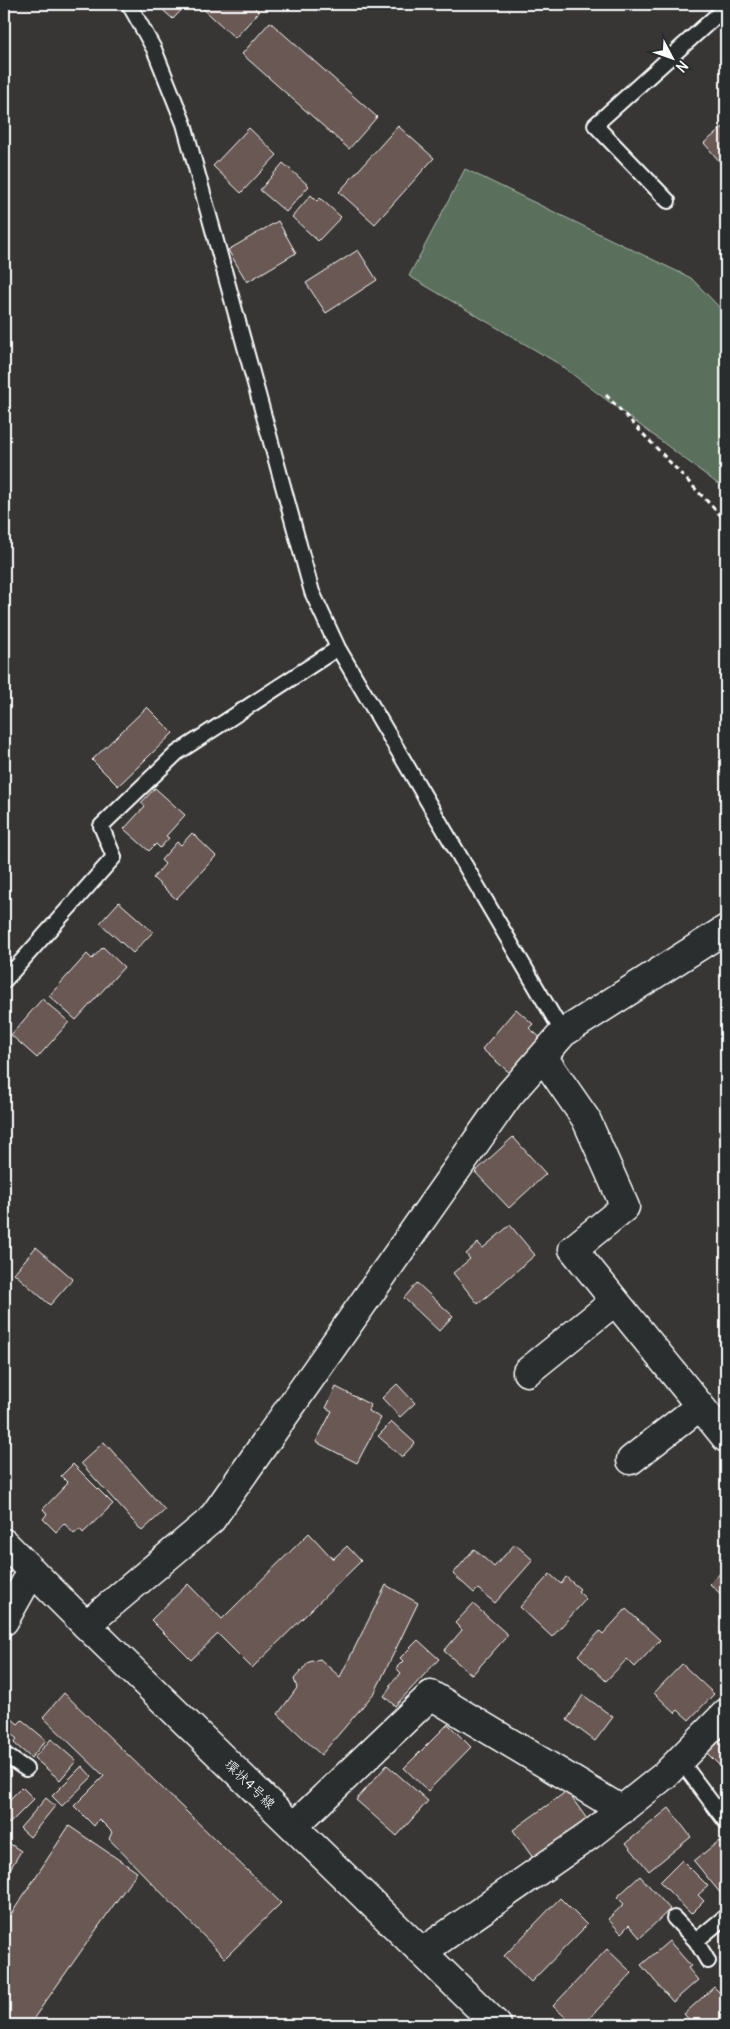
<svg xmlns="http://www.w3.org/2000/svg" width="730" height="2029" viewBox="0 0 730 2029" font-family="Delius,'Klee One',sans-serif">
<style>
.green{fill:#5a705c;stroke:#acb8ae}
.building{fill:#695852;stroke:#fff}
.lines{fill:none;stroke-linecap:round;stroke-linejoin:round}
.lane-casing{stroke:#fff;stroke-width:18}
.street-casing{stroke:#fff;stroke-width:31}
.primary-casing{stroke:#fff;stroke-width:31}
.path{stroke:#fff;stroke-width:3;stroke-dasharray:5 4;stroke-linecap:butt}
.lane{stroke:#2a2d2e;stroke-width:14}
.street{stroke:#2a2d2e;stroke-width:28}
.primary{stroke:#2a2d2e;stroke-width:28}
.labels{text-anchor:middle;stroke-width:4;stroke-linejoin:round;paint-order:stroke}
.street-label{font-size:14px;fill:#fff;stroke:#2a2d2e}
</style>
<rect width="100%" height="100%" fill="#373635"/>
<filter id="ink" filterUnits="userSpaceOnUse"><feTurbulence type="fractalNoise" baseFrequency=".02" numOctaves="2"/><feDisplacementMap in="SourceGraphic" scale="10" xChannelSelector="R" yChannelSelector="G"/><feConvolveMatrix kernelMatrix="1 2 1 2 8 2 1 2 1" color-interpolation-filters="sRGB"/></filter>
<g filter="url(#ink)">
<!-- green -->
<path class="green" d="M465,169L691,278L726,314V490L559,364L409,276Z"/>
<!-- building -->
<path class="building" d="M156,4H187L173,19Z
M198,4H251L259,12L235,38Z
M270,22L377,117L349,149L242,54Z
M726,125V169L704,143Z
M398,126L434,158L375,224L339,192Z
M249,128L277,155L241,193L213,166Z
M283,163L309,186L286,212L260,190Z
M311,195L317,201L320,198L341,217L318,241L292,217Z
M278,221L296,253L247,282L228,250Z
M358,250L377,280L326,313L306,283Z
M147,707L173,733L118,786L92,760Z
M155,788L185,815L166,836L169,838L160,848L156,844L149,851L124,829L145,806L141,803Z
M192,833L216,856L176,899L153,878L165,864L161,860L177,842L181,845Z
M119,902L153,932L133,953L100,923Z
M103,947L124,967L76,1020L49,996L87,954L92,959Z
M42,999L69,1022L37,1058L11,1035Z
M516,1009L533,1024L529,1028L542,1039L511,1074L482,1049Z
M513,1137L546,1174L509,1208L475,1172Z
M510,1225L535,1255L478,1304L453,1273L470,1259L466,1254L478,1243L483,1248Z
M36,1247L73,1279L50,1305L14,1273Z
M417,1283L453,1316L439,1331L404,1298Z
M397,1384L415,1403L400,1417L382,1398Z
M336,1387L371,1405L368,1411L381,1418L357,1463L316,1442L332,1411L326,1408Z
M392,1422L415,1443L402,1457L378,1436Z
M104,1442L165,1510L142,1531L81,1463Z
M73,1464L113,1504L83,1533L80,1529L74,1534L64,1523L56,1532L43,1519L47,1514L43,1509L68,1483L61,1476Z
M309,1533L333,1559L347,1546L361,1561L252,1668L218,1634L191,1660L151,1620L188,1584L222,1619Z
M515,1544L533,1560L495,1603L478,1589L474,1593L453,1574L474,1549L494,1567Z
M726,1567V1599L710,1584Z
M550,1574L561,1584L566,1577L580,1589L578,1591L586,1599L552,1637L520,1607Z
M386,1585L418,1603L375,1692L321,1755L278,1714L297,1688L294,1679L309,1662L320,1659L340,1677Z
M473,1604L508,1635L472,1675L444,1651L462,1630L455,1623Z
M626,1609L660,1640L635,1667L627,1659L606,1681L578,1655L600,1631L603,1634Z
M418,1640L439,1659L395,1706L384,1696L391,1687L389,1686L401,1673L396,1668L403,1661L400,1658Z
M682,1664L714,1694L689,1720L678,1710L675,1713L654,1693Z
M64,1693L281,1903L225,1958L109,1839L112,1832L99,1819L94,1826L74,1806L104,1776L43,1717Z
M583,1695L613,1717L595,1741L567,1720Z
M4,1704L7,1707L4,1712L18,1724L22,1720L46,1740L31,1758L14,1743L17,1739L4,1728Z
M448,1724L471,1747L428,1791L404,1768Z
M726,1735V1768L724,1770L707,1753Z
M51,1739L76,1761L60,1780L34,1758Z
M387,1765L428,1801L397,1836L356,1800Z
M82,1766L92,1777L62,1806L52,1796Z
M4,1780L9,1785L4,1791Z
M22,1787L34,1799L9,1824L4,1818V1805Z
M567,1791L587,1819L533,1858L513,1830Z
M46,1798L55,1806L30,1837L20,1828Z
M669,1808L691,1837L649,1871L626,1843Z
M69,1826L137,1872L29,2025H4V1925Z
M4,1840L21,1851L4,1879Z
M719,1841L726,1851V1889L721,1894L694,1861Z
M682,1860L708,1886L698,1895L704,1901L691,1914L660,1882Z
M640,1876L670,1909L640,1938L629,1925L621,1933L608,1919L624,1904L617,1897Z
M560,1898L587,1925L531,1982L504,1956Z
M669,1941L691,1966L688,1968L698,1980L673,2002L641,1965Z
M726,1947V1960L720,1953Z
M607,1949L632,1973L583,2025H574L553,2006Z
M714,1987L726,1999V2025H694L684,2014Z"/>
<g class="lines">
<defs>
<path id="lane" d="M129,4L154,49L184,124L312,592L338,648L563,1033
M668,201L595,125L726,7
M4,981L114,857L101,826L177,753L338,648
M4,1754L26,1769
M680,1760L726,1822
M674,1918L696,1941L726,1916
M696,1941L708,1961"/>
<path id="street" d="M543,1057L586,1119L625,1207L573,1249L726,1438
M527,1372L615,1301
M631,1460L700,1406
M4,1621L32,1571
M86,1625L211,1520L509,1095L563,1033L726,929
M294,1826L431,1695L622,1810
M422,1952L590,1835L665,1775L726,1713"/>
<path id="primary" d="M4,1543L86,1625L497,2025"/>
</defs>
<!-- lane casing -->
<use href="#lane" class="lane-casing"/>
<!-- street casing -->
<use href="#street" class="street-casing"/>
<!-- primary casing -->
<use href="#primary" class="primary-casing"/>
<!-- path -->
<path class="path" d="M606,395L726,521"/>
<!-- lane -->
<use href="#lane" class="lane"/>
<!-- street -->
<use href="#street" class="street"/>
<!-- primary -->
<use href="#primary" class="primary"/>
</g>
</g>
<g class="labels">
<!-- street labels -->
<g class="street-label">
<text transform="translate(250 1784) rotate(44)" y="5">環状4号線</text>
</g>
</g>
<!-- margin -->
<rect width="730" height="2029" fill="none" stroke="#2a2d2e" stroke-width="20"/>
<rect x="10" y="10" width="710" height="2009" fill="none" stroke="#fff" stroke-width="2" filter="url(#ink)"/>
<!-- north arrow -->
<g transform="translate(672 58) rotate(131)" stroke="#2a2d2e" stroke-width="4" paint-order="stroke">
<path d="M0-4L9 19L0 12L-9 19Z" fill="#ffffff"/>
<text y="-8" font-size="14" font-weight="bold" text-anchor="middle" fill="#ffffff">N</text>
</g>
</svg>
